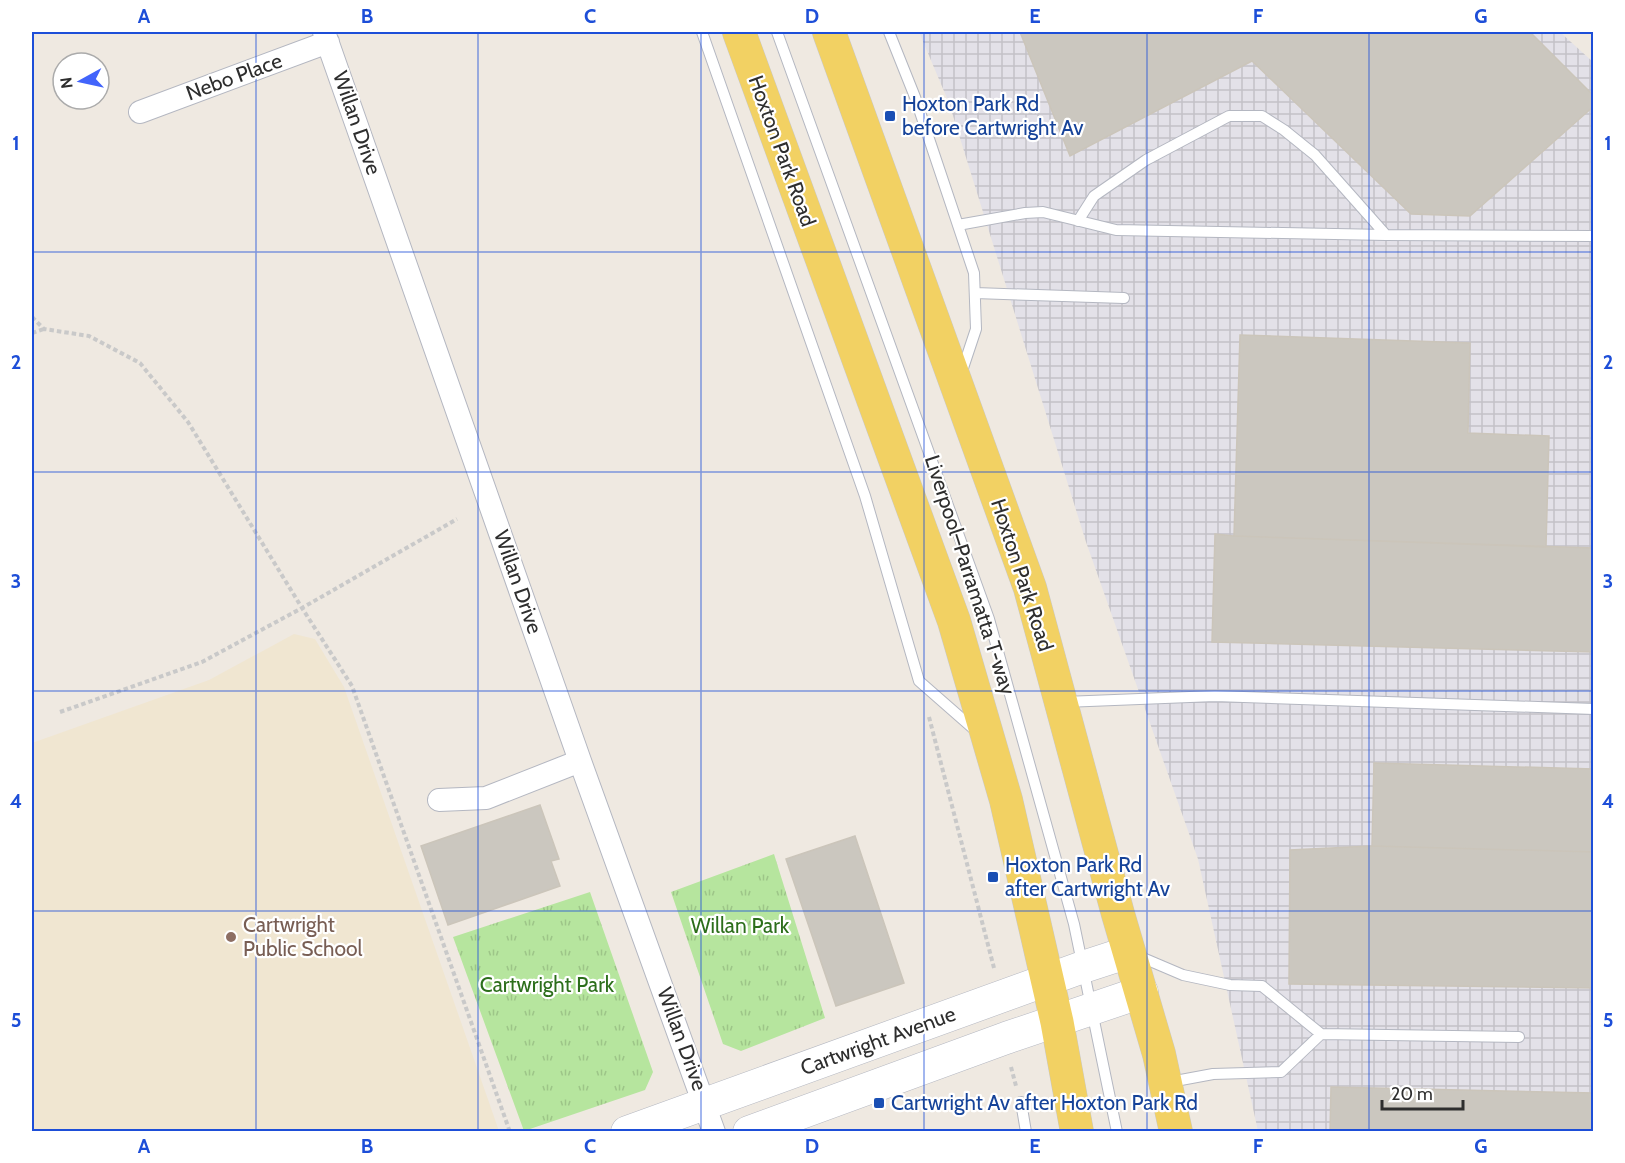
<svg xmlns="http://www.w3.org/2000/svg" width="1625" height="1163" viewBox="0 0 1625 1163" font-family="Cabin,sans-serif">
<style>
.industrial{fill:url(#industrial-grid)}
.education{fill:#f0e6d1}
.grass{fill:url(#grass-tufts)}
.building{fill:#cbc7bf;stroke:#cbc5ba;stroke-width:1.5}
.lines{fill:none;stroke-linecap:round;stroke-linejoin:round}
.lane-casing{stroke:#b4b7c1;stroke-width:12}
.street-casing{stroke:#b4b7c1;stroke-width:24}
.secondary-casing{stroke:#b4b7c1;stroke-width:33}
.primary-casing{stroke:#c9c9c9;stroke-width:34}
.path{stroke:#c9c9c9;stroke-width:4;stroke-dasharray:4.5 3;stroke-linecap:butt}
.lane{stroke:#fff;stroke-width:10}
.street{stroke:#fff;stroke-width:22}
.secondary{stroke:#fff;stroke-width:32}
.primary{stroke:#f2d163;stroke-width:33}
.grid{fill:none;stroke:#1d4ed8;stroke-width:1.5;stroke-opacity:0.55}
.transit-dot{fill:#1a4fb4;stroke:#fff;stroke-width:2}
.education-dot{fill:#8d6e63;stroke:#fff;stroke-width:2}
.labels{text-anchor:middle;stroke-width:4.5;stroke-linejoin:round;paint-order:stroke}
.street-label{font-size:21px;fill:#2e2e2e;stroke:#fff}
.transit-label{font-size:21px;fill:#164399;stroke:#fff;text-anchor:start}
.education-label{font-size:21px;fill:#785e54;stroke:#fff;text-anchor:start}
.park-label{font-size:21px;fill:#2c6e1b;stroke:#fff}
.neatline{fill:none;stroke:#1d4ed8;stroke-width:2}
.grid-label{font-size:20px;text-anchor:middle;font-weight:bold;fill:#1d4ed8}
</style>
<defs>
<pattern id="industrial-grid" width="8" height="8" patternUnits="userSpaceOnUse" patternTransform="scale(1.5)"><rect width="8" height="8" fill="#e3e1e8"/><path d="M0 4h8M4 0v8" fill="none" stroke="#c3c1c7"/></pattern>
<pattern id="grass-tufts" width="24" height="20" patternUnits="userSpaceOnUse" patternTransform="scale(1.5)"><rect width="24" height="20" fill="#b6e59e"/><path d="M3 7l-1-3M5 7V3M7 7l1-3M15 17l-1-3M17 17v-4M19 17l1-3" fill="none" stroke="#9dc588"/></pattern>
</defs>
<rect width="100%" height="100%" fill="#efe9e1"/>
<!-- industrial -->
<path class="industrial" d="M919,32H1560L1593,62V1131H1258L1198,859L1086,542L949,103Z"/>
<!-- education -->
<path class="education" d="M294,634L315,639L344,687L499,1131H32V743L209,680Z"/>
<!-- grass -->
<path class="grass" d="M774,854L825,1018L741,1051L723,1044L671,892Z
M590,892L653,1072L645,1090L524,1131L453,937Z"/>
<!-- building -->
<path class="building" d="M1020,32H1530L1594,96V106L1470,216L1411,214L1252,61L1070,156Z
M1240,335L1470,343L1468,433L1549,436L1546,547L1234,536Z
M1215,534L1234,536L1594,548V652L1212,642Z
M1374,763L1594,769V852L1372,846Z
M540,805L559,859L551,861L560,886L448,925L421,846Z
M855,836L904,983L836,1006L786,859Z
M1372,846L1594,852V988L1289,984L1290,850Z
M1331,1087L1594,1093V1132H1330Z"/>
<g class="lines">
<defs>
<path id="lane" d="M702,32L865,496L919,681L976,731
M777,32L989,619L1074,924L1117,1132
M889,32L915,97L974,273L976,329L961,374
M1078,221L1094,196L1146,160L1229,116H1262L1284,130L1315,155L1386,235
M958,225L1025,213L1043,212L1116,230L1386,235L1594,236
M975,293L1124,298
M1064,702L1215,696L1594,709
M1136,955L1183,975L1230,985L1262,986L1321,1034L1281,1072L1213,1074L1170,1082
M1321,1034L1519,1037
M1021,1102L1026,1132"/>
<path id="street" d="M324,32L580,761L714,1132
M140,112L328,42
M439,800L486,798L580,761"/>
<path id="secondary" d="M627,1132L1083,967L1129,952
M749,1132L1006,1038L1142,992"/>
<path id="primary" d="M739,32L954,621L1006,800L1057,1022L1077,1132
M829,32L1030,588L1118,914L1159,1054L1176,1132"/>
</defs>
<!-- lane casing -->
<use href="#lane" class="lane-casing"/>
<!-- street casing -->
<use href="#street" class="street-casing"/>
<!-- secondary casing -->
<use href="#secondary" class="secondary-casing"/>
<!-- primary casing -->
<use href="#primary" class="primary-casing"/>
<!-- path -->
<path class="path" d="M32,317L44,329L89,336L140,363L188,422L302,608L352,686L510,1132
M32,333L44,329
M60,712L202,662L302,608L457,519
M929,717L994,968
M1011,1067L1016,1086"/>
<!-- lane -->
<use href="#lane" class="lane"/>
<!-- street -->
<use href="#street" class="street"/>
<!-- secondary -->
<use href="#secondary" class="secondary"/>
<!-- primary -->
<use href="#primary" class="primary"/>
</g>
<!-- grid -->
<path class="grid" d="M256,32V1132M478,32V1132M701,32V1132M924,32V1132M1147,32V1132M1369,32V1132M32,252H1594M32,472H1594M32,691H1594M32,911H1594"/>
<!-- markers -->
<g class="transit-dot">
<rect x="884" y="110" width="12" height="12" rx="3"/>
<rect x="987" y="871" width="12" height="12" rx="3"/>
<rect x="873" y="1097" width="12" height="12" rx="3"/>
</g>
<circle class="education-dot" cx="231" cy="937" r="6"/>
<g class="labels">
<!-- street labels -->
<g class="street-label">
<text transform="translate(234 77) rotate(-20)" y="7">Nebo Place</text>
<text transform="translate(357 123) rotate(71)" y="7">Willan Drive</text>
<text transform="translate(782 151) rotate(70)" y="7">Hoxton Park Road</text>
<text transform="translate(970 575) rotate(72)" y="7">Liverpool–Parramatta T-way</text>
<text transform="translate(1022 575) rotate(72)" y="7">Hoxton Park Road</text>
<text transform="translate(518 582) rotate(71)" y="7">Willan Drive</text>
<text transform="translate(682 1039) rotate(70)" y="7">Willan Drive</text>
<text transform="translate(878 1041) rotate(-20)" y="7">Cartwright Avenue</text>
</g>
<!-- transit labels -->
<g class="transit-label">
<text x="902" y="111">Hoxton Park Rd<tspan x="902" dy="24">before Cartwright Av</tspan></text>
<text x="1005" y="872">Hoxton Park Rd<tspan x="1005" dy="24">after Cartwright Av</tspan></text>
<text x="891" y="1110">Cartwright Av after Hoxton Park Rd</text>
</g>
<!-- education labels -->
<g class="education-label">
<text x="243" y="932">Cartwright<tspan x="243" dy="24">Public School</tspan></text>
</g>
<!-- park labels -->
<g class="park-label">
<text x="740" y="933">Willan Park</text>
<text x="547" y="992">Cartwright Park</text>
</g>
</g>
<!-- border -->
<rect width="1625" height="1163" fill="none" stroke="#ffffff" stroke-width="66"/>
<!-- north arrow -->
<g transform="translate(81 81) rotate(262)"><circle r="28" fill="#ffffff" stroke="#ababab" stroke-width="1.5"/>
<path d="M0-4.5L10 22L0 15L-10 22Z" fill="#4264fb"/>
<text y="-9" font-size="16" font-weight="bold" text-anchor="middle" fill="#2e2e2e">N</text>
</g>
<!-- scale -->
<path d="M1382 1100v9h81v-9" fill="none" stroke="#2e2e2e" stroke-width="3"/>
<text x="1391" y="1100" font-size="18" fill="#2e2e2e" stroke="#ffffff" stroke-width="4.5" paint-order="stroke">20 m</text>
<rect x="33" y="33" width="1559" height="1097" class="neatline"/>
<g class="grid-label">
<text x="144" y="23">A</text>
<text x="367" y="23">B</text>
<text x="590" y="23">C</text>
<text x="812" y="23">D</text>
<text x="1035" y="23">E</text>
<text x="1258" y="23">F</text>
<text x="1481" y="23">G</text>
<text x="16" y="150">1</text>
<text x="1608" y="150">1</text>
<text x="16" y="369">2</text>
<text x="1608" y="369">2</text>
<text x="16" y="588">3</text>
<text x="1608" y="588">3</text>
<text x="16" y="808">4</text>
<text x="1608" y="808">4</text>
<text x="16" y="1027">5</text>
<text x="1608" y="1027">5</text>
<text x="144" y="1153">A</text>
<text x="367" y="1153">B</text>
<text x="590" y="1153">C</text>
<text x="812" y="1153">D</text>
<text x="1035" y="1153">E</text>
<text x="1258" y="1153">F</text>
<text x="1481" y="1153">G</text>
</g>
</svg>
